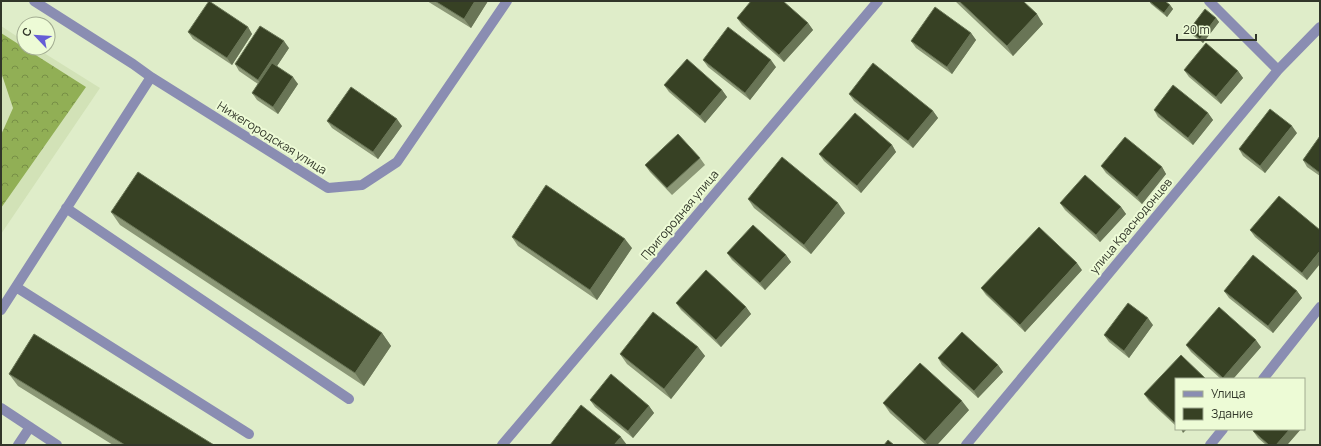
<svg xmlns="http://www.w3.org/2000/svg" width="1321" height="446" viewBox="0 0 1321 446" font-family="Manrope,sans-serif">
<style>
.built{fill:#d2e2b7}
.forest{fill:url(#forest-crowns)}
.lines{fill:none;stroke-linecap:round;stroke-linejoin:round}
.minor{stroke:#8a8db2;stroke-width:10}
.wall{fill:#8b9776}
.shaded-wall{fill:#697556}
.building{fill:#374124;stroke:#697556}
.labels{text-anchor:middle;stroke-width:4;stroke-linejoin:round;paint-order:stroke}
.street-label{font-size:12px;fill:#313629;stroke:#edfbd6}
</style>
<defs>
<pattern id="forest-crowns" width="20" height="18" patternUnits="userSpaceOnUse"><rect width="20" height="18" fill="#91af55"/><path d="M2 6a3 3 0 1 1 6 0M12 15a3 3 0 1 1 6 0" fill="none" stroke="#778f46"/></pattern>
</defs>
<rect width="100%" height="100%" fill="#dfedc9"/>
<!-- built -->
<path class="built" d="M1,26L24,41V48H36L100,88L1,234Z"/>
<!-- forest -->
<path class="forest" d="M1,33L86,87L1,208V135L13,108L1,72Z"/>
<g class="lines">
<!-- minor -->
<path class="minor" d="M34,1L133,64L151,77L328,188L362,185L397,162L507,1
M1209,1L1278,70
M66,208L349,399
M16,287L249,434
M1,310L151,77
M1263,379L1320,307
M1,408L57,445
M18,445L30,427
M502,445L878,1
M966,445L1278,70L1320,27
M1210,445L1223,429"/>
</g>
<!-- wall -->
<path class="wall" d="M427,1H488L471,28Z
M955,1H1023L1043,24L1013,56Z
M1149,1L1170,5L1173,9L1167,17L1151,4Z
M737,18L808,23L813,30L784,62L742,25Z
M1216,18L1219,22L1203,43L1191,34L1189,30Z
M248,27L252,34L232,65L193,39L188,32Z
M971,33L976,40L952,74L916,48L911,41Z
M289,48L277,66L298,84L278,114L257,100L252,93L258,84L239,71L235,64Z
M703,60L776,67L750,100L708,67Z
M1184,70L1238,71L1243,78L1221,104L1189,77Z
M664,85L722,90L727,97L705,123L669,92Z
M849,94L933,111L938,118L913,148L854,101Z
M1154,110L1208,113L1213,120L1193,145L1158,117Z
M327,121L402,126L378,159L332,128Z
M1297,133L1265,173L1243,156L1239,149Z
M1320,136V176L1307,167L1303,160Z
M892,145L896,152L861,193L824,161L819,154Z
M700,158L705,165L672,195L650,172L645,165Z
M1101,166L1162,167L1166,174L1142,204L1106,173Z
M748,199L845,213L811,254L754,208Z
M1060,203L1121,207L1126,214L1100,242L1065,210Z
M111,212L382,333L391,346L364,386L120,225Z
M1250,230H1320L1307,280L1255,237Z
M512,237L632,248L597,300L518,246Z
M727,253L786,255L791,262L765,290L732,260Z
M1082,270L1025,332L986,295L981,288Z
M1224,291H1297L1302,298L1273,333L1229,298Z
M676,303L746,307L751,314L721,347L681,310Z
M1153,325L1129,358L1109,342L1104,335Z
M1186,345L1261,347L1233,379H1221L1191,352Z
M698,347L705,356L671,399L627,364L620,354Z
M938,358L998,365L1003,372L978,398L942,365Z
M9,374L214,445H113L18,386Z
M1176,379V426L1149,401L1144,394Z
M590,400L649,406L654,413L633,438L595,407Z
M883,403L969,410L937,445H926L890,413Z
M1301,429L1287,445H1266L1258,438L1253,431Z"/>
<!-- shaded-wall -->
<path class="shaded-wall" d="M475,1H488L471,28L464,19Z
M1170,5L1173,9L1167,17L1164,13Z
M1037,14L1043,24L1013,56L1007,46Z
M1216,18L1219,22L1203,43L1200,39Z
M808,23L813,30L784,62L779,55Z
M248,27L252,34L232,65L227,58Z
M971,33L976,40L952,74L947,67Z
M284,41L289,48L263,87L258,80Z
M771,60L776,67L750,100L745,93Z
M1238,71L1243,78L1221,104L1216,97Z
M293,77L298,84L278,114L273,107Z
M722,90L727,97L705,123L700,116Z
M933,111L938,118L913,148L908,141Z
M1208,113L1213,120L1193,145L1188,138Z
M397,119L402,126L378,159L373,152Z
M1292,126L1297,133L1265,173L1260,166Z
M892,145L896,152L861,193L857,186Z
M1162,167L1166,174L1142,204L1137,197Z
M838,203L845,213L811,254L804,245Z
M1121,207L1126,214L1100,242L1096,235Z
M625,239L632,248L597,300L590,290Z
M1320,251V264L1307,280L1302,273Z
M786,255L791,262L765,290L760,283Z
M1077,263L1082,270L1025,332L1020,325Z
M1297,291L1302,298L1273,333L1268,326Z
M746,307L751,314L721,347L716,340Z
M1148,318L1153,325L1129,358L1124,351Z
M382,333L391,346L364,386L355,373Z
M1256,340L1261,347L1233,379H1224L1223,378Z
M698,347L705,356L671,399L664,389Z
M998,365L1003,372L978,398L974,391Z
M962,401L969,410L937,445H928L925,441Z
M649,406L654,413L633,438L628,431Z
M1181,429H1187L1183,433Z
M1290,429H1301L1287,445H1276Z
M621,437L627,445H614Z"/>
<!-- building -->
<path class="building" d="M209,1L248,27L227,58L188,32Z
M435,1H475L464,19Z
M751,1H783L808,23L779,55L737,18Z
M959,1H1023L1037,14L1007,46Z
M1149,1H1165L1170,5L1164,13Z
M935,7L971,33L947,67L911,41Z
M1205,9L1216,18L1200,39L1189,30Z
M260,26L284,41L258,80L235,64Z
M728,27L771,60L745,93L703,60Z
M1206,43L1238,71L1216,97L1184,70Z
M687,59L722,90L700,116L664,85Z
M272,63L293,77L273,107L252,93Z
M873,63L933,111L908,141L849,94Z
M1173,85L1208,113L1188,138L1154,110Z
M351,87L397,119L373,152L327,121Z
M1270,109L1292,126L1260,166L1239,149Z
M855,113L892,145L857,186L819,154Z
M678,134L700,158L667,188L645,165Z
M1320,136V173L1303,160Z
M1125,137L1162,167L1137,197L1101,166Z
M782,157L838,203L804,245L748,199Z
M138,172L382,333L355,373L111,212Z
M1085,175L1121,207L1096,235L1060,203Z
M546,185L625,239L590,290L512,237Z
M1279,196L1320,230V251L1302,273L1250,230Z
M753,225L786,255L760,283L727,253Z
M1039,227L1077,263L1020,325L981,288Z
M1253,255L1297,291L1268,326L1224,291Z
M706,270L746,307L716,340L676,303Z
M1128,303L1148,318L1124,351L1104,335Z
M1219,307L1256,340L1223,378L1186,345Z
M653,312L698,347L664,389L620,354Z
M962,332L998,365L974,391L938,358Z
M34,334L214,445H125L9,374Z
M1181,355L1206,379H1176V424L1144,394Z
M920,363L962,401L925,441L883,403Z
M611,374L649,406L628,431L590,400Z
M581,405L621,437L614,445H550Z
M1254,429H1290L1276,445H1269L1253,431Z
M888,440L894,445H884Z"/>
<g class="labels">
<!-- street labels -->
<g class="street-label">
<text transform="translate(272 138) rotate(32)" y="4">Нижегородская улица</text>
<text transform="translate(680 215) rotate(-50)" y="4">Пригородная улица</text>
<text transform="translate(1131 226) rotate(-50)" y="4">улица Краснодонцев</text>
</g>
</g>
<!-- border -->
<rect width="1321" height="446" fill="none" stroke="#313629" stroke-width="4"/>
<!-- legend -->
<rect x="1175" y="378" width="130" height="52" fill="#edfbd6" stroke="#a2ac91"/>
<rect x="1183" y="391" width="20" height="6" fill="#8a8db2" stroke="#a2ac91"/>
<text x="1211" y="398" font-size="12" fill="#313629">Улица</text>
<rect x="1183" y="408" width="20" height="12" fill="#374124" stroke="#a2ac91"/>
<text x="1211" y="418" font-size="12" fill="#313629">Здание</text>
<!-- north arrow -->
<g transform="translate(36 36) rotate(295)"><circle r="19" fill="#edfbd6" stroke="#a2ac91"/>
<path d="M0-3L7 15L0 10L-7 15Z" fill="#655dd6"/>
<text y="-6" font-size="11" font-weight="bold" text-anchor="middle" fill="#313629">С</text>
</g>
<!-- scale -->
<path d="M1177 34v6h79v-6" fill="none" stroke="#313629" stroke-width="2"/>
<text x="1183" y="34" font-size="12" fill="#313629" stroke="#edfbd6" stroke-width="3" paint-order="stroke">20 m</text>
</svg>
